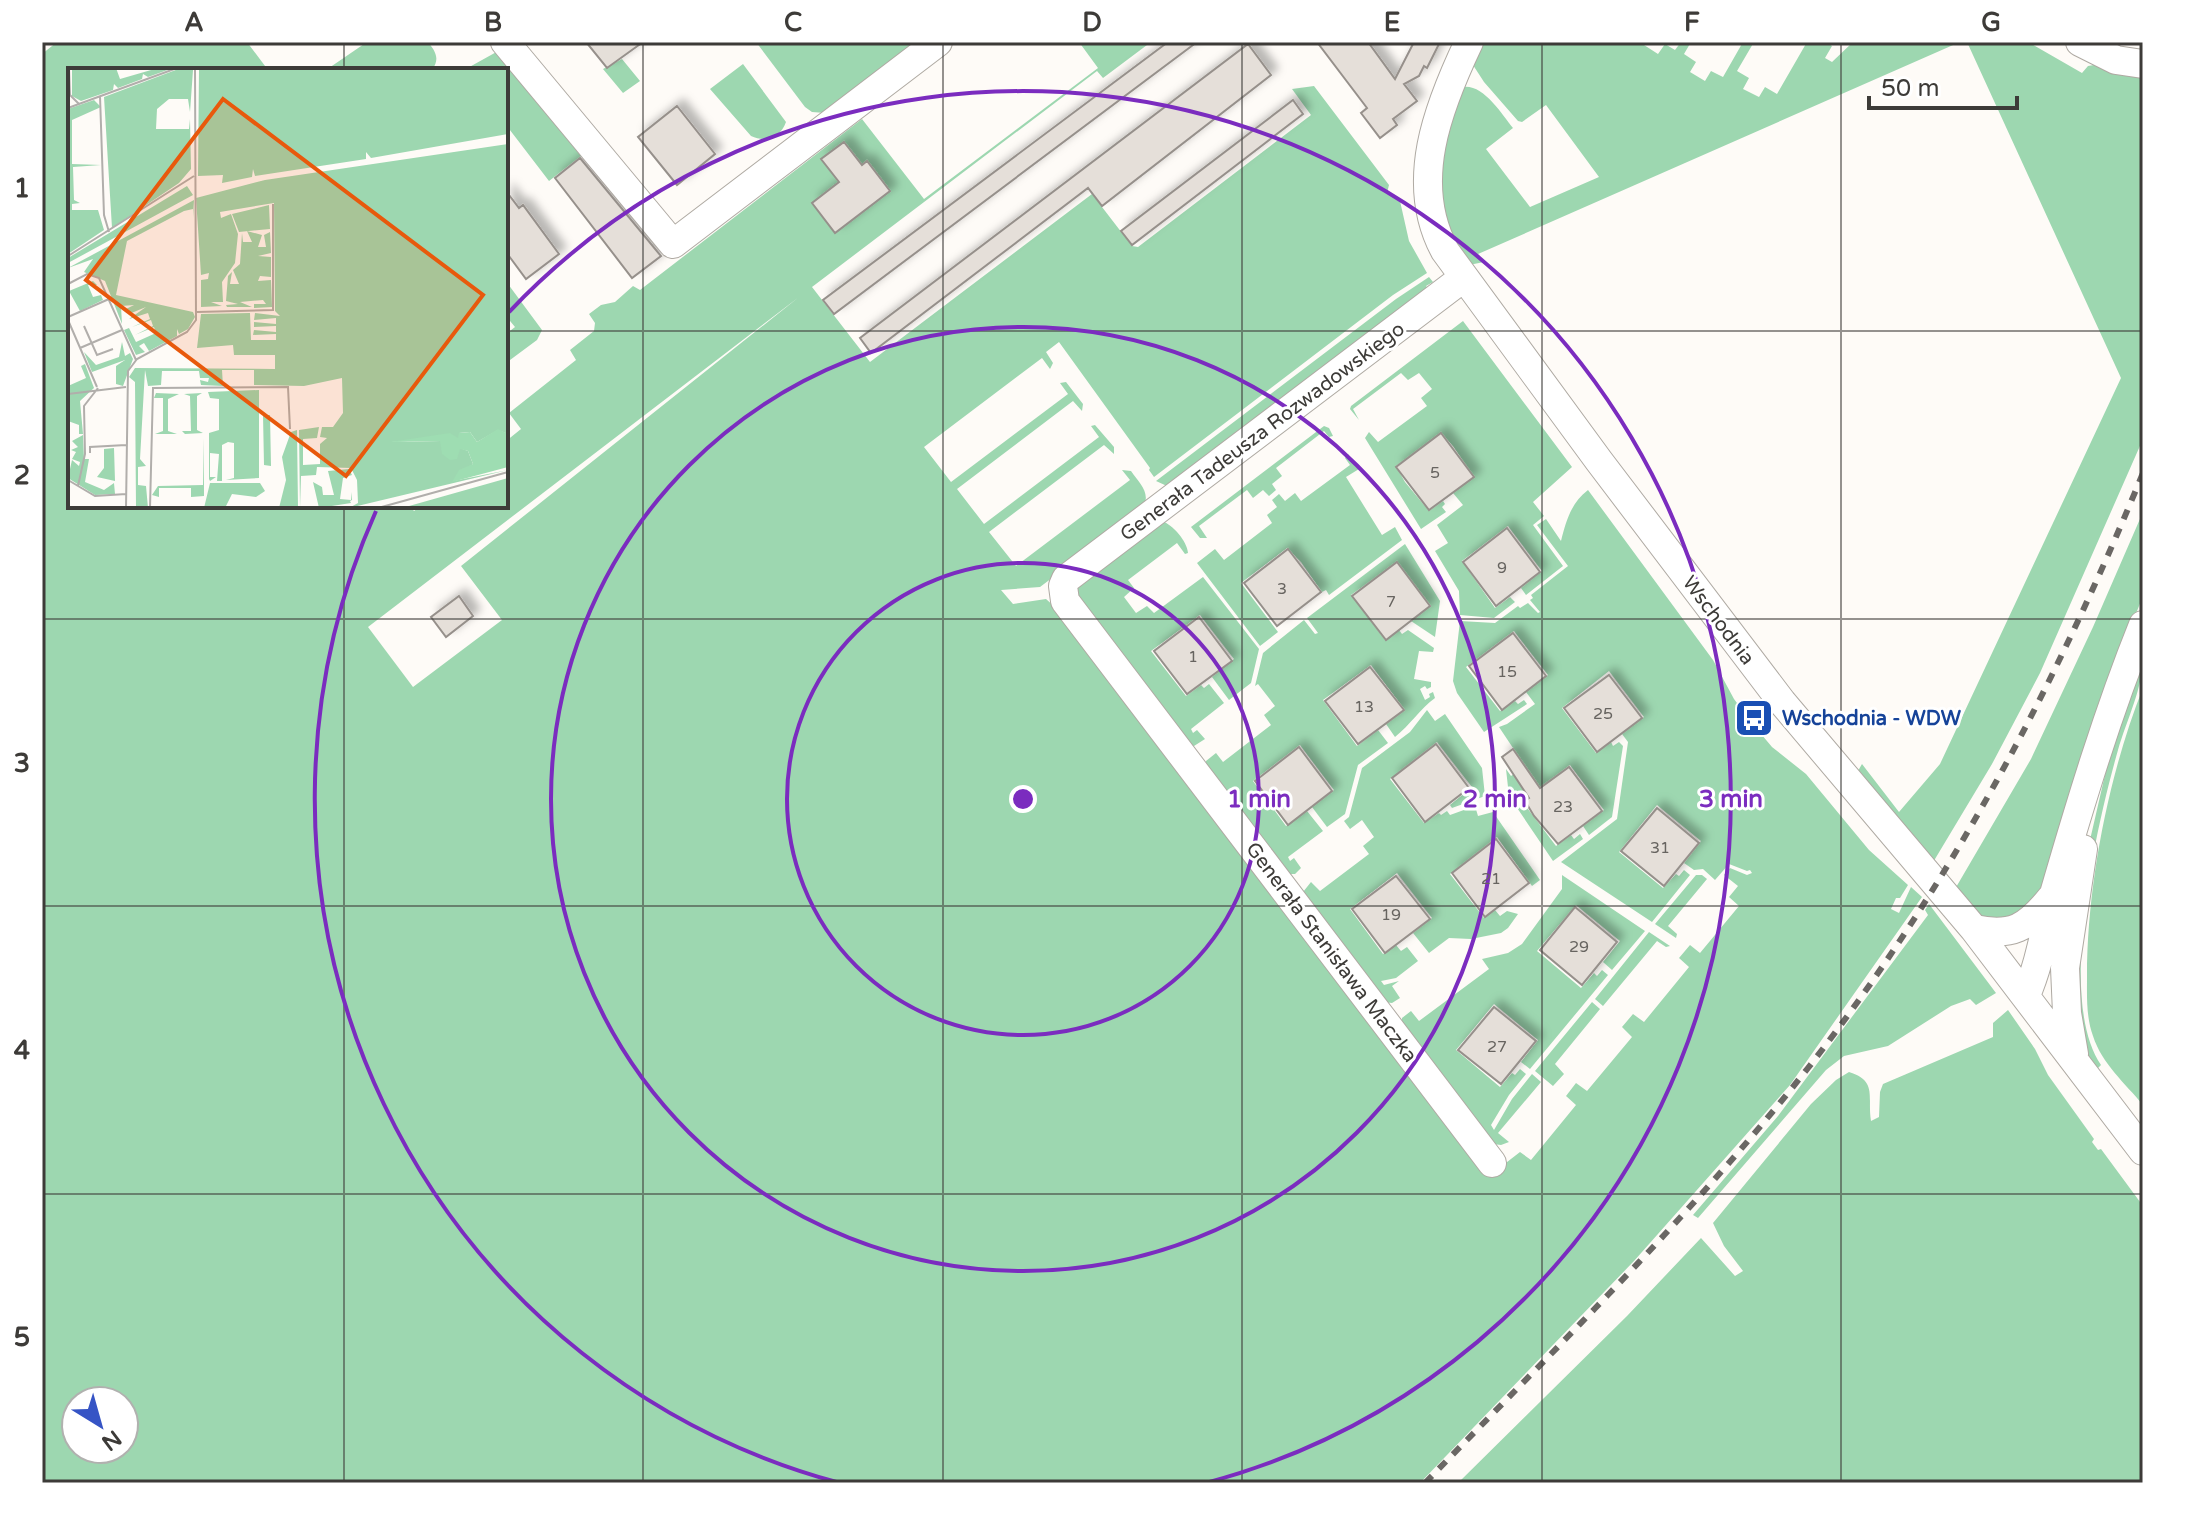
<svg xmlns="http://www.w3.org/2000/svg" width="2185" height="1525" viewBox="0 0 2185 1525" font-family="'Varela Round',sans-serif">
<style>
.green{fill:#9dd7b0;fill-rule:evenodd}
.building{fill:#e5dfd9;stroke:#96908b;stroke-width:2;filter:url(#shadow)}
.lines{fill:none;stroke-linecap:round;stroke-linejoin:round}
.minor-casing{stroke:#afaaa3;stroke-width:30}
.minor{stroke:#fff;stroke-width:28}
.rail{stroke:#6a6764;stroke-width:6;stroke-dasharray:10 10;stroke-linecap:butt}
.grid{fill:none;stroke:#3d3b38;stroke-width:2;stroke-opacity:0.55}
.ring{fill:none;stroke:#7b2cbf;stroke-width:4}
.labels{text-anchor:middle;stroke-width:6;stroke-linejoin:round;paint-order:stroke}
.number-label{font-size:16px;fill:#676460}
.street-label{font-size:20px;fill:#3d3b38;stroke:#fff}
.transit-label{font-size:20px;font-weight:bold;fill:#164399;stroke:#fff;text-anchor:start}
.inset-road{fill:none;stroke:#b1aeab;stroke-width:2}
.view{fill:#e8590c;fill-opacity:0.15;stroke:#e8590c;stroke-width:4}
.inset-edge{fill:none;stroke:#3d3b38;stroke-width:4}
.centre{fill:#7b2cbf;stroke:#fff;stroke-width:4}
.ring-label{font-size:24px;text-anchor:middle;font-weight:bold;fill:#7b2cbf;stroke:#fff;stroke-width:6;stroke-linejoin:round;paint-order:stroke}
.neatline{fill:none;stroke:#3d3b38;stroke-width:3}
.grid-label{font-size:26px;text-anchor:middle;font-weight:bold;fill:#3d3b38}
</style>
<defs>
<filter id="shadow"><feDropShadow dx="7" dy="-7" stdDeviation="4" flood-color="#0004"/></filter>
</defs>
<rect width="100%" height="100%" fill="#fefbf7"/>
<!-- green -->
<path class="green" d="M57,42H247L268,70H70V506H410L414,511L421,506H506V441L521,429L509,413L576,360L570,350L594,331L595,323L589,314L601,305L615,302L633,286L640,290L862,119L924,199L1098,68L1079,42H1151L1103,78L1097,71L812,287L870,362L1092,194L1132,246L1138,247L1311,115L1292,89L1314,86L1389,185L1387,193L1400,201L1409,241L1427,273L1393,295L1154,477L1149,470L1150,468L1059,342L1046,352L1053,363L1050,369L1042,358L924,447L951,482L1068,394L1060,383L1066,382L1083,404L1082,411L1073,401L957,489L984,524L1099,437L1091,426L1095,425L1114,447V454L1104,445L989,532L1016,566L1130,480L1122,470L1131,471C1140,484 1153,494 1141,511L1040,587L1001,590L1013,604L1046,599L1056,608L1489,1176L1520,1152L1531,1160L1576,1105L1566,1096L1576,1083L1587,1091L1632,1037L1622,1027L1633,1014L1644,1022L1689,967L1679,958L1690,945L1700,953L1739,906L1729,897L1738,886L1724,875L1730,868L1747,875L1752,873L1750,870L1747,871L1729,864L1715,880L1703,869L1694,870L1684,863L1701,841L1657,805L1619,852L1663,888L1676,874L1679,876L1684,870L1690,875L1652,922L1561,862L1617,819L1628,742L1622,734L1644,717L1609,671L1562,708L1596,753L1611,742L1613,746L1619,742L1623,746L1612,817L1589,835L1583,826L1604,810L1570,765L1522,801L1556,846L1571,835L1574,839L1580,834L1583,839L1553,861L1509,796L1506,769L1511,776L1525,766L1499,727L1507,724L1535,704L1526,692L1548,675L1514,631L1466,667L1500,711L1515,701L1518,704L1524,700L1527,704L1484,732L1457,693L1453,681L1460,621L1495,623L1518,606L1520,608L1528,603L1538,613L1540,612L1530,600L1533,598L1531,595L1568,566L1537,525L1546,519L1561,541C1566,521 1571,503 1588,490L1713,660L1734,699L1751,722L1772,747L1806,774L1869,850L1908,885L1900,898H1896L1891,909L1899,913L1911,887L1922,897L1790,1085L1634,1261L1420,1483H42V54ZM799,297L461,566L502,620L413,687L368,627ZM76,1401H124V1449H76Z
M367,42H428C436,52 440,59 432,70H326Z
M756,42H917L825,113L812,112L805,107Z
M1478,42H1645L1644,45L1658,54L1665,44L1675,50L1681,42H1691L1684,54L1696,62L1690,72L1705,81L1711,71L1723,77L1743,42H1754L1737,71L1749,78L1743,89L1759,97L1765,87L1777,94L1807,42H1826L1832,46L1825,58L1832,62L1853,42L1869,45L1871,42H1960L1478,254L1484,262L1469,265L1439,215L1441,151L1462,87C1483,83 1501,113 1513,128L1486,149L1530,207L1599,177L1546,105L1522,122L1518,121L1484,82L1473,65Z
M1967,42H2028L2082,73L2088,66L2094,65L2113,73L2143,77V439L2040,673L1992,764L1932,864L1855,776L1862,764L1899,812L1940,764L2121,378Z
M500,50L585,153L549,181L506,125V70H464Z
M622,59L640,81L623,93L603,69Z
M743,64L786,122C781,137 766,143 751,136L710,89Z
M1429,277L1433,282L1426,286L1430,291L1167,486L1156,481L1396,299Z
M508,284L542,330L537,340L506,363V334L515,327L506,316Z
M1463,321L1572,467L1533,502L1544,516L1533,525L1563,566L1526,595L1521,588L1542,571L1508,526L1462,561L1495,608L1510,597L1515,602L1494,618L1460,615L1459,591L1435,551L1448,543L1437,525L1463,505L1453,493L1474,477L1453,446L1441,433L1396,466L1405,482L1429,511L1443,501L1445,504L1442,507L1446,512L1421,529L1365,438L1369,432L1378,442L1427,406L1421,398L1432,389L1419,373L1408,380L1401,373L1353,409L1359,420L1350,409L1351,406Z
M1324,426L1329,428L1333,436L1329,437L1324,431L1276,468L1282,476L1272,484L1276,490L1269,496L1263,490L1253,498L1247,490L1199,526L1207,538H1200L1191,527Z
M1348,454L1359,469L1346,477L1382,535L1395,527L1402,540L1329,595L1326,590L1322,592L1301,562L1287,548L1241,583L1278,632L1260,646L1197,563L1215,549L1224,560L1272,523L1267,515L1277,507L1272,500L1279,494L1285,501L1295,493L1301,501L1350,465L1345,458Z
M2143,512V596L2105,691L2044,882L2037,894L2011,922L1982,918L1955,889L2031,759L2093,627Z
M1162,521C1173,525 1187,541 1188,553L1185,554L1177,543L1128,580L1134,588L1124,597L1136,613L1147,606L1154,613L1203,577L1259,649L1251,683L1229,700L1212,677L1234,659L1200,615L1151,651L1186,696L1201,685L1204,688L1209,684L1224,703L1191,729L1193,733L1197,730L1205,739L1194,746L1190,745L1080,607L1077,591L1080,581Z
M1405,544L1440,601L1435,637L1411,621L1431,606L1397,562L1351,595L1385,640L1399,630L1402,634L1408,630L1434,648L1433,652L1419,651L1414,679L1431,682V687L1427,689L1425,686L1420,689L1425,700L1430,697L1429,694L1433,692L1435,698C1420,709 1410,725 1395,737L1386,724L1405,710L1371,665L1323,700L1357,746L1378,730L1388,743L1358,765L1345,814L1327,827L1312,807L1334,790L1300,745L1253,781L1286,826L1307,811L1323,831L1288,857L1290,861L1294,858L1301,868L1295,874H1288L1206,769V761L1216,753L1223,762L1271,725L1264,715L1275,706L1258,684L1255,686L1263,653L1304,620L1315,634L1318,633L1307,618Z
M2143,657C2143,688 2127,719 2118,750C2097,824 2056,999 2101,1065L2095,1071L2083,1048L2072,999L2090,840L2110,753Z
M2143,688V1105C2125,1083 2102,1064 2093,1036C2086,1017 2087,996 2087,976C2087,884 2109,773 2143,688Z
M1427,710L1435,721L1445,714L1482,768L1485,796L1452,808L1450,805L1472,787L1437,742L1390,779L1424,823L1439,813L1441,815L1447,811L1450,815L1475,806L1478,816L1493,812L1540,880L1532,886L1497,837L1450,874L1484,918L1495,910L1500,916L1507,911L1518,914L1508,928L1501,933L1471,939L1449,938L1429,953L1413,933L1432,918L1397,873L1350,909L1383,954L1396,945L1401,951L1407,947L1418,961L1396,978L1381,981L1384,985L1399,981L1392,986L1400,998L1392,1003L1383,1002L1303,892L1311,882L1320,891L1369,854L1363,846L1374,837L1362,820L1350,829L1344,821L1349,817L1362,768L1410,732Z
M1562,875L1645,931L1612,970L1603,962L1620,941L1576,905L1537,951L1581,988L1594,973L1597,976L1602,970L1608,975L1530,1069L1521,1062L1538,1040L1494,1004L1456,1050L1500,1087L1512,1073L1515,1075L1520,1069L1526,1074L1509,1095L1491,1125L1494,1130L1512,1099L1532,1074L1541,1082L1498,1133L1509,1142L1501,1145L1493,1144L1402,1024V1018L1411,1011L1419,1021L1489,969L1482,959L1508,953L1522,944L1562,889Z
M1696,875H1702L1707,879L1668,926L1677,934L1676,938L1655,924Z
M1929,904L1996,993L1976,1005L1970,999L1951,1006L1888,1046L1844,1056L1826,1070L1698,1218L1693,1215L1778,1116L1928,915L1925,910Z
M1649,932L1670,946L1666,947L1657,941L1603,1006L1595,999Z
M1592,1002L1600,1009L1555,1064L1564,1074L1553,1086L1535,1071Z
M2008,1010L2035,1049L2048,1075L2094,1139L2092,1142L2098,1150L2101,1149L2143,1206V1483H1458L1627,1316L1701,1238L1735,1276L1743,1271L1724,1246L1713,1223L1811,1104L1836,1080L1849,1072C1878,1081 1867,1097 1871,1121L1879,1117L1880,1092L1883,1084L1993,1037V1023Z"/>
<!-- building -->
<path class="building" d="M586,42H643L607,68Z
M1168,42H1197L834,314L823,300Z
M1317,42H1368L1395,79L1414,42H1440L1427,68L1424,66L1419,76L1404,84L1417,101L1393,119L1397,125L1380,138L1361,113L1367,108Z
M1248,44L1271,75L1102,206L1088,188L871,353L860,338Z
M1293,100L1303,114L1132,245L1121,231Z
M677,106L715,154L677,185L638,137Z
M844,142L862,165L867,161L890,191L835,233L812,203L839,182L821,159Z
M580,158L661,256L632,278L555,178Z
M506,191L519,208L523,205L559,254L526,279L506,252Z
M1441,433L1474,477L1429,510L1396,467Z
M1507,528L1540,572L1496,606L1463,562Z
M1288,549L1321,592L1277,626L1244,583Z
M1397,562L1430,606L1386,640L1352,596Z
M459,596L473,616L446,637L431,617Z
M1199,617L1232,661L1187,694L1154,651Z
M1513,633L1546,676L1502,710L1469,666Z
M1370,667L1404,710L1358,744L1325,701Z
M1609,675L1642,718L1597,752L1564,708Z
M1436,744L1469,788L1425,822L1392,778Z
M1299,747L1332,791L1288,825L1255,781Z
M1513,749L1540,788L1569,767L1602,811L1558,844L1534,816L1525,801L1529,798L1502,757Z
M1657,808L1699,843L1664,886L1621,851Z
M1496,839L1529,883L1485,917L1452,873Z
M1396,876L1430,919L1385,953L1352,909Z
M1575,907L1617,942L1582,985L1540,950Z
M1494,1007L1536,1041L1501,1084L1458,1050Z"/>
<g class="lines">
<defs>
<path id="minor" d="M505,42L673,244L938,42
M1469,42C1438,107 1408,183 1445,251L1599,461L1782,702L1974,929L2143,1151
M2080,42L2116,60L2143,64
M1463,278L1066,579L1063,586L1065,601L1492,1163
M1974,929C2012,937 2027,928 2051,898
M2026,995C2040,963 2045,928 2054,894C2080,804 2108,712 2143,625
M2074,1054L2067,1013L2065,968L2083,849"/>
</defs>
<!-- minor casing -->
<use href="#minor" class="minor-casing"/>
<!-- minor -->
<use href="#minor" class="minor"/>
<!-- rail -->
<path class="rail" d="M1425,1483C1556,1348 1691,1216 1808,1068C1950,887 2056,684 2143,473"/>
</g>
<!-- grid -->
<path class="grid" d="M344,42V70M643,42V1483M943,42V1483M1242,42V1483M1542,42V1483M1841,42V1483M42,331H70M506,331H2143M344,506V1483M42,619H2143M42,906H2143M42,1194H2143"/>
<!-- distance rings -->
<g class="ring">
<circle cx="1023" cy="799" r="236"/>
<circle cx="1023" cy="799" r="472"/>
<path d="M840 1483A708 708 0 0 1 376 511M509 312A708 708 0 1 1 1206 1483"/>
</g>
<!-- icons -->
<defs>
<symbol id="bus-square" viewBox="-11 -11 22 22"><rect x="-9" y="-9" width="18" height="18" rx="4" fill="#1a4fb4" stroke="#fff"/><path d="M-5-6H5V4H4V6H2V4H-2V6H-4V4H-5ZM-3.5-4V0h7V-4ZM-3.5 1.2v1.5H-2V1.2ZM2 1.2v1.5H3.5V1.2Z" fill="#fff"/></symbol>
</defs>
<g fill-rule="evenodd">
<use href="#bus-square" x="1732" y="696" width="44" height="44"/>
</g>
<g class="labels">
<!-- number labels -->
<g class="number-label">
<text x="1435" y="478">5</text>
<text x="1502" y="573">9</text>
<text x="1282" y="594">3</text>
<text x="1391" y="607">7</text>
<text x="1193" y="662">1</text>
<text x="1507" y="677">15</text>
<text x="1364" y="712">13</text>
<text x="1603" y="719">25</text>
<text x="1563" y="812">23</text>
<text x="1660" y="853">31</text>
<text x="1491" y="884">21</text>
<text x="1391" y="920">19</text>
<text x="1579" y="952">29</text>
<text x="1497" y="1052">27</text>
</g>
<!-- street labels -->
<g class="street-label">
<text transform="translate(1262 431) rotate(-37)" y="7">Generała Tadeusza Rozwadowskiego</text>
<text transform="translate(1719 620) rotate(53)" y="7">Wschodnia</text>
<text transform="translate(1332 952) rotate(53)" y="7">Generała Stanisława Maczka</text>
</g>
<!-- transit labels -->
<g class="transit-label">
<text x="1782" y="725">Wschodnia - WDW</text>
</g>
</g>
<!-- overview -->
<g transform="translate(68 68)">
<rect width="440" height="440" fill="#fefbf7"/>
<path d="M4,0H48L52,11L90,0H105L80,9L75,6L74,11L50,20L46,16L45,22L13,33L4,28ZM113,0L125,2L122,44L120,31H101L89,41L88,61H121L122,51L123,101L111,115L44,160L36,29ZM131,0H440V66L303,90L298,84V91L187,108L185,101L184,109L154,115L155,107L130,108ZM26,32L33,39L4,52V96L33,97L5,99L6,132L12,135L4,136V142H30L36,162L0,186V41ZM440,76V366L430,362L409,374L402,364L391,365V370L323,374L373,373L400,383L405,396L385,413L440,402L281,440L290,435L289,412L283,400L249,399L248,407L233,408L232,440L231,362L251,359L249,370L235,371V397L252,396V376L259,370L252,369L254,359H265L275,345L274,310L236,318L186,317V302H154L155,318L133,317L132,312L140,314L141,310H132L131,303H94L93,317L80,318L77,302L72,391L78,398L70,399V417L78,418L80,440H68L67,314L61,309L67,300L207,301V287H166L165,277L129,280L133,246L182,245L183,272H208V266L185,267L186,262L208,264V258L186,259V254L208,256V250L186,252L187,245L212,248L207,243L206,135L152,144L153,150L163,146L170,166L167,195L154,214L155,234H143L154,238L133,239V212L140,211L141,205L133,207L128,130L197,112ZM119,118L125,127L0,195V190ZM126,132L125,150V141L116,143L59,173L48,227L125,244L127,249L120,261L111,266L109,261V268L81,283L76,275L71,278L77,284L68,287L56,262L61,260L68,274L88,265L86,259L67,267L85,258L83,252L64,259L82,251L80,245L61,251L78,239L61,246L58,241L66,237L53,238L54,256L37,213L16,204L25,191L0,200ZM201,137L202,161L171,164L164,146ZM179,163L194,167L190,179H198L196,167L202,164L203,185L190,188L203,189V209L192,208L190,213L203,212L204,239L186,240V236H198L195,232L172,234L184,239H159L158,237L170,236L158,233L160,208L164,204L162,216H171L165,202L172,196L174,165L175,174H184ZM25,213L29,217H20L25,229L33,227L35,232L12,243L1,223ZM54,274L57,288L62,285L65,291L55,318L48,316V298L57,292L24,304L16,284L28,297L51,289ZM17,296L26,320L12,333L15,366H11V357L0,353V318L18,310L13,298ZM191,322V410L158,412L166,410V375L160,374L154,377V413H149L151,386L142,385V409H148L142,413L141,411V365L151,362V331L142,330L140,324ZM88,325L111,326L100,331V363L109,366H87L95,363V330H86ZM134,325L129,328V362L135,365L117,366L114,363H123L122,328L116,326ZM195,347H202L203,398L196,397ZM229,362L230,440H211L218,412L214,389L223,364ZM15,367L16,391H21L17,414L36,422L46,415L47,426L27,427L0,410L4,392L11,398L12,394L4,391L8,384L3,382L10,379L4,373ZM85,370H136V428L123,429V420H91V429L84,427L90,418L135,417L136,370ZM46,380L47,413L29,409L36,400V381ZM281,401L284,407L275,410L272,431L283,432L284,424V432L282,433L283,435L251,440L245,414L254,419L255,427H266L260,403ZM440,410V440H334ZM142,415H192L197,423L188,429L164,426L157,440H136Z" fill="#9dd7b0"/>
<path d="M430,361L440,366V399L384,414L391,402L405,396L400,383L392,381L389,391L382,392L374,386L372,373L322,374L382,365L390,370L391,365L402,364L409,374Z" fill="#9eddb2"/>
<path class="inset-road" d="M1,0L2,27L11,36M32,28L36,147L41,164M0,40L109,0M0,188L126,108M0,216L19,206L31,210L68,292M129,244L205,242V136M0,249L41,231M0,252L29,319M16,258L29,287L45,281M12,280L54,262M0,326L58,319M22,385V379L58,377M0,412L27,428L58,426M10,418L17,386L16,338L30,320M58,440L60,303L69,291L119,264L128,252L127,0M82,440L85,320L220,319L222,361M310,440L440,404"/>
<path class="view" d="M155,31L415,227L278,408L18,212Z"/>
<rect width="440" height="440" class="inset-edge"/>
</g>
<circle cx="1023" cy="799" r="12" class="centre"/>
<g class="ring-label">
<text x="1259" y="807">1 min</text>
<text x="1495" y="807">2 min</text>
<text x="1731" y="807">3 min</text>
</g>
<!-- border -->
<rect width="2185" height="1525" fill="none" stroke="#ffffff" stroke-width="88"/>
<!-- north arrow -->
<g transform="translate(100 1425) rotate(143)"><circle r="38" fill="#ffffff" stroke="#b1b1af" stroke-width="2"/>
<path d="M0-6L14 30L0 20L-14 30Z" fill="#3654c5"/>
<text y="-12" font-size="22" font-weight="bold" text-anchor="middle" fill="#3d3b38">N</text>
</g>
<!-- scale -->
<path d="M1869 96v12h148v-12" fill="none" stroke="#3d3b38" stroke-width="4"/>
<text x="1881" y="96" font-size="24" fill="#3d3b38" stroke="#ffffff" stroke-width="6" paint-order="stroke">50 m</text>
<rect x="44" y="44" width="2097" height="1437" class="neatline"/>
<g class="grid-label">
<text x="194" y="31">A</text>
<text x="493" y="31">B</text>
<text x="793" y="31">C</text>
<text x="1092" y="31">D</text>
<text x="1392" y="31">E</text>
<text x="1692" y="31">F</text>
<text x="1991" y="31">G</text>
<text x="22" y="197">1</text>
<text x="22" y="484">2</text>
<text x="22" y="772">3</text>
<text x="22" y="1059">4</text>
<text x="22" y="1346">5</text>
</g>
</svg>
